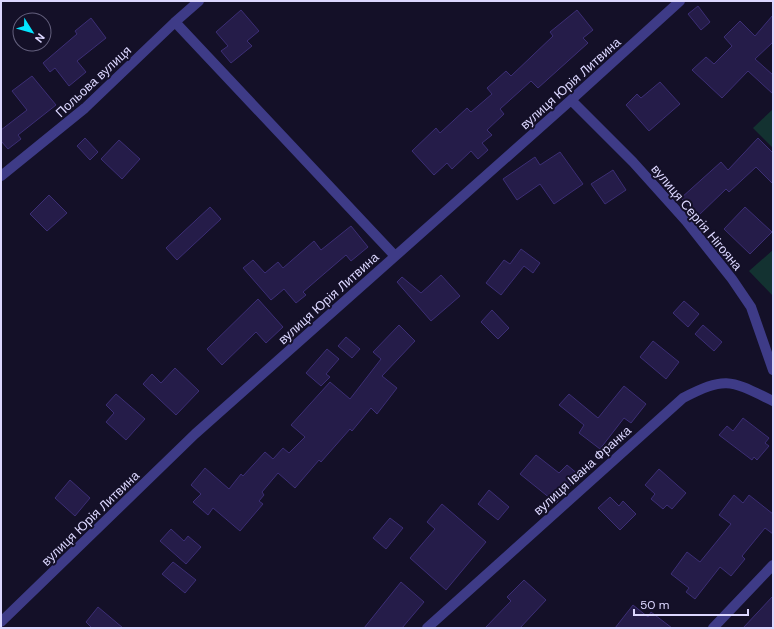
<svg xmlns="http://www.w3.org/2000/svg" width="774" height="629" viewBox="0 0 774 629" font-family="'DM Sans',sans-serif">
<style>
.green{fill:#133231}
.building{fill:#251c49;stroke:#3c2e75}
.lines{fill:none;stroke-linecap:round;stroke-linejoin:round}
.minor{stroke:#3e3b87;stroke-width:10}
.labels{text-anchor:middle;stroke-width:4;stroke-linejoin:round;paint-order:stroke}
.street-label{font-size:13px;fill:#dcd7ff;stroke:#141028}
</style>
<rect width="100%" height="100%" fill="#141028"/>
<!-- green -->
<path class="green" d="M773,109V148L753,128Z
M773,250V296L749,271Z"/>
<!-- building -->
<path class="building" d="M698,6L710,22L701,30L688,14Z
M241,10L259,31L247,41L252,46L231,63L221,51L228,46L216,32Z
M577,10L593,30L583,38L588,43L538,88L531,81L500,109L504,114L487,130L492,135L482,143L488,150L478,159L471,151L452,169L447,163L434,175L412,151L436,128L440,133L467,108L471,112L492,94L487,88L506,71L511,76L553,36L550,32Z
M773,15V42L755,59L773,75V94L748,71L722,98L692,70L706,57L714,64L732,46L724,37L740,21L755,36Z
M91,18L106,38L77,61L86,72L69,86L55,68L50,72L43,63L77,34L75,31Z
M32,76L56,105L18,135L21,139L8,149L1,141V130L27,110L12,91Z
M660,82L680,104L649,131L626,105L637,94L641,98Z
M85,138L98,152L90,160L77,146Z
M758,138L773,153V184L756,167L729,192L726,189L698,216L681,198L721,162L728,170Z
M119,140L140,159L122,179L101,159Z
M560,152L583,184L554,204L540,184L517,200L503,179L535,157L540,165Z
M613,170L626,190L605,204L591,184Z
M49,195L67,213L47,231L30,214Z
M210,207L221,219L177,260L166,248Z
M745,207L772,232L750,254L724,229Z
M351,226L368,247L351,261L346,255L303,292L306,295L296,303L284,289L271,300L243,268L253,260L265,273L278,262L283,268L314,241L321,250Z
M521,249L540,263L533,273L524,266L501,295L486,283L504,260L510,264Z
M441,275L460,296L431,321L397,282L402,277L421,293Z
M258,299L283,327L266,343L256,332L222,365L207,349Z
M684,301L699,314L688,327L673,313Z
M492,310L509,328L498,339L481,322Z
M399,325L415,341L382,376L397,388L377,414L371,408L352,431L350,429L321,462L319,460L295,488L278,473L262,492L264,495L259,501L263,504L240,531L213,508L208,515L193,502L201,494L191,485L205,468L229,489L241,474L243,476L265,452L273,459L283,448L289,453L305,437L291,425L330,382L350,399L381,359L373,352Z
M703,325L722,342L714,351L695,334Z
M346,337L360,349L352,358L338,346Z
M653,341L679,362L666,379L640,357Z
M327,349L339,359L326,374L330,377L321,386L306,373Z
M175,368L199,391L176,415L143,384L152,374L161,383Z
M624,386L646,404L631,423L624,418L600,449L579,433L584,425L559,405L569,394L598,418Z
M116,394L145,419L126,440L106,422L114,413L106,405Z
M743,418L769,438L765,443L769,446L757,460L754,457L752,460L719,435L727,426L733,431Z
M536,455L559,473L567,465L579,475L556,503L520,474Z
M659,469L686,493L672,509L667,505L663,509L651,499L655,494L645,485Z
M70,480L90,498L75,516L55,498Z
M489,490L509,507L498,520L478,504Z
M734,495L743,503L749,495L773,514V534L765,528L742,556L745,559L731,576L720,567L695,599L686,592L689,588L671,574L687,552L700,562L731,524L719,515Z
M610,497L619,506L623,501L636,514L620,530L598,508Z
M442,504L486,542L446,590L410,558L435,529L427,522Z
M390,518L403,528L386,549L373,538Z
M171,529L184,541L188,536L201,547L186,564L160,541Z
M173,562L196,580L185,593L162,574Z
M524,580L546,600L520,628H485L511,601L507,597Z
M401,582L424,602L402,628H364Z
M773,596V628H743Z
M633,605L648,617L651,612L672,628H615Z
M98,607L123,628H92L86,622Z"/>
<g class="lines">
<!-- minor -->
<path class="minor" d="M175,22L395,256
M571,100L633,162L686,221L732,279L751,307L773,370
M1,176L85,108L175,22L199,1
M1,622L195,434L571,100L680,1
M427,628L683,398C726,376 730,380 773,401
M713,628L773,565"/>
</g>
<g class="labels">
<!-- street labels -->
<g class="street-label">
<text transform="translate(93 81) rotate(-43)" y="5">Польова вулиця</text>
<text transform="translate(570 83) rotate(-42)" y="5">вулиця Юрія Литвина</text>
<text transform="translate(697 217) rotate(50)" y="5">вулиця Сергія Нігояна</text>
<text transform="translate(328 298) rotate(-42)" y="5">вулиця Юрія Литвина</text>
<text transform="translate(582 470) rotate(-42)" y="5">вулиця Івана Франка</text>
<text transform="translate(90 518) rotate(-44)" y="5">вулиця Юрія Литвина</text>
</g>
</g>
<!-- border -->
<rect width="774" height="629" fill="none" stroke="#dcd7ff" stroke-width="4"/>
<!-- north arrow -->
<g transform="translate(32 32) rotate(127)"><circle r="19" fill="#141028" stroke="#64607e"/>
<path d="M0-3L7 15L0 10L-7 15Z" fill="#03e5ff"/>
<text y="-6" font-size="11" font-weight="bold" text-anchor="middle" fill="#dcd7ff">N</text>
</g>
<!-- scale -->
<path d="M634 609v6h114v-6" fill="none" stroke="#dcd7ff" stroke-width="2"/>
<text x="640" y="609" font-size="12" fill="#dcd7ff" stroke="#141028" stroke-width="3" paint-order="stroke">50 m</text>
</svg>
